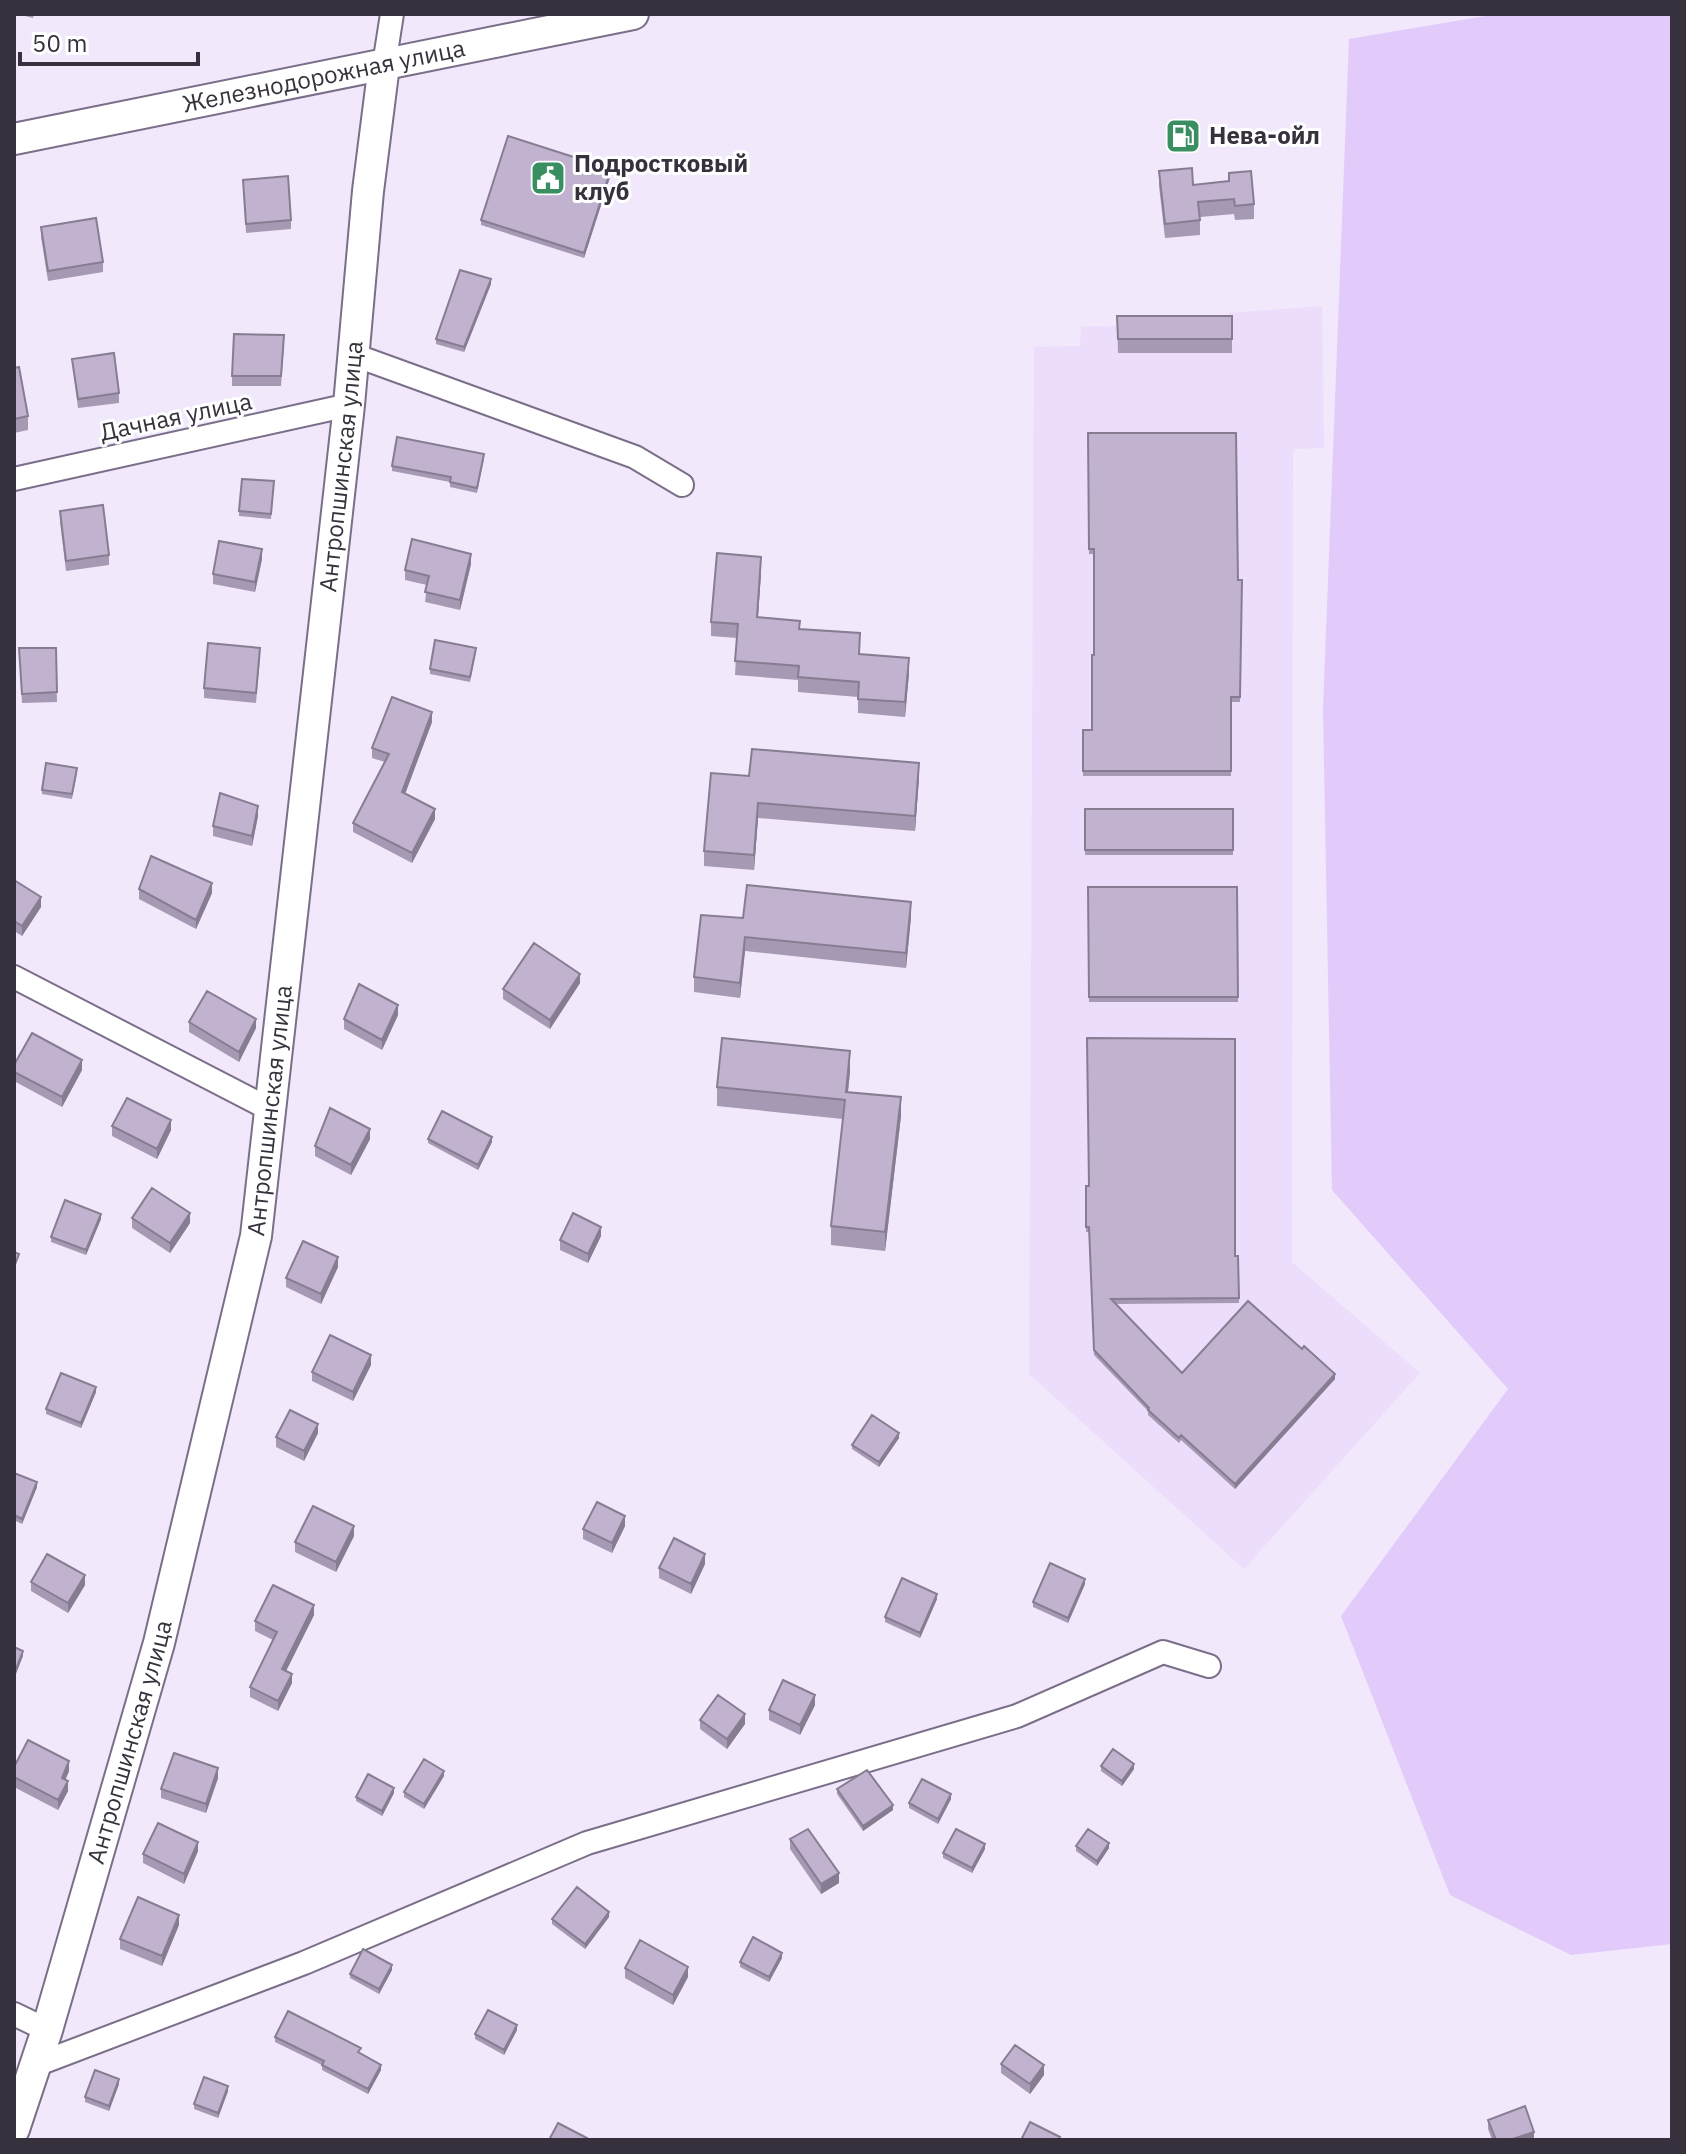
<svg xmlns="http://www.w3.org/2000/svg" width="1686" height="2154" viewBox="0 0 1686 2154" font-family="'IBM Plex Sans',sans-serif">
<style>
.built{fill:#ecddfc}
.green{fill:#e2cafb}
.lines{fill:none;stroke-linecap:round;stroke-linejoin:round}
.street-casing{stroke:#7b6e89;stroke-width:26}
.secondary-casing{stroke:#7b6e89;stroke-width:34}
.street{stroke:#fff;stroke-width:22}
.secondary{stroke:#fff;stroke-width:30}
.wall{fill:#a699b3}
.shaded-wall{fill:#877d92}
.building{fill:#c1b2d0;stroke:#877d92;stroke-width:2}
.labels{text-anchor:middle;stroke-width:6;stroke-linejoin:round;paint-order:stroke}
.street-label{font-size:24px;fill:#37313d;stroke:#fff}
.poi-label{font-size:24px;font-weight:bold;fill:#37313d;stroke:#fff;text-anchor:start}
</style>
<rect width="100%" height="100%" fill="#f1e8fb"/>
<!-- built -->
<path class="built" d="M1322,306L1324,448L1293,449L1292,1262L1420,1373L1244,1569L1029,1374L1034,347L1080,346L1081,326L1229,328V313Z"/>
<!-- green -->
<path class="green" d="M1497,14H1672V1944L1571,1955L1450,1895L1341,1616L1508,1389L1332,1190L1323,709L1349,39Z"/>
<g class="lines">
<defs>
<path id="street" d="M384,65L392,14
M354,355L635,457L682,485
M14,479L349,405
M14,977L271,1110
M14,2014L47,2030
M33,2066L304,1963L587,1843L1017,1716L1163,1652L1209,1666"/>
<g id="secondary">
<path id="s1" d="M14,139L633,14"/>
<path id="s2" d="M14,2129L47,2030L159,1643L256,1236L349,405L368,191L384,65"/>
</g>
</defs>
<!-- street casing -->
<use href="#street" class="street-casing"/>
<!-- secondary casing -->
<use href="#secondary" class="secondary-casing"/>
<!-- street -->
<use href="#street" class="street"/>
<!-- secondary -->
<use href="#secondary" class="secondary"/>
</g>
<!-- wall -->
<path class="wall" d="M17,14H34L33,18Z
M1159,171L1193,185L1229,181V173L1254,204V219L1235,220L1234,214L1200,217V235L1165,238L1159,186Z
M611,174L584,258L481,225V220Z
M243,180L291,220V229L246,233Z
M41,227L103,262V272L48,281L41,237Z
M491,284L464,352L436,344V339Z
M1117,316H1232V353H1118Z
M284,345L281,386H232V376Z
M72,359L119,393V403L78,408Z
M14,368L28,416V430L14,433Z
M1088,433L1238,580H1242L1240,702H1231V776H1083V730H1092L1094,655V554H1089Z
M484,459L477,493L450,487V482L392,471V466Z
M274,481L271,519L239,516V511Z
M60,511L109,555V565L66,571L60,521Z
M262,559L255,592L213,584V574Z
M471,564L460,610L425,602L427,585L405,580V570Z
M761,572L758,617L800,629L860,654L909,673L905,717L858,713V697L798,692V680L735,675L737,638L711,636V622Z
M19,648H56L57,702L22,703Z
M476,652L470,682L430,674V669Z
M260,658L256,703L204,698V688Z
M432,722L405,794L435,819L412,863L353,832V823L385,762L372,758V748Z
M77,773L72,799L42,794V790Z
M749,776L919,778L915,831L758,818L754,870L704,866V851Z
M1085,809H1233V855H1085Z
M258,816L252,846L213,836V826Z
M14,880L41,907L22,936L14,931Z
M1088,887H1237L1238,1002H1089Z
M139,889L212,893L196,929L139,899Z
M911,917L906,968L745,951L740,998L694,992V977L743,918Z
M580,983L550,1029L503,999V989Z
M398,1015L382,1050L344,1029V1019Z
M189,1022L256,1028L239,1062L189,1032Z
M14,1065L82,1070L62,1107L14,1081Z
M850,1071L848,1092L901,1116L885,1251L831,1245V1226L843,1119L717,1106V1087Z
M112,1126L171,1130L157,1159L112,1136Z
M370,1139L351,1175L315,1156V1146Z
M428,1139L492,1142L478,1170L428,1143Z
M1086,1186L1235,1256H1238L1239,1303L1115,1304L1182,1373L1335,1379L1235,1489L1181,1440L1179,1443L1148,1415V1411L1094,1355L1089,1232H1086Z
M132,1218L190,1223L170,1253L132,1228Z
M101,1219L86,1255L51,1242V1237Z
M601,1236L588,1263L560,1250V1240Z
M338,1267L321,1304L286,1287V1278Z
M371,1365L353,1401L312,1381V1372Z
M96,1392L81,1428L46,1414V1409Z
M318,1433L304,1461L276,1447V1437Z
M899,1438L879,1467L852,1449V1445Z
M14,1473L37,1487L22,1524L14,1520Z
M625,1526L612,1553L583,1539V1529Z
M354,1536L336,1572L295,1552V1542Z
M705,1564L691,1594L659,1578V1568Z
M31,1582L85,1585L68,1613L31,1591Z
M1085,1584L1068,1623L1033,1607V1602Z
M937,1599L920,1638L885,1622V1617Z
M314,1615L286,1671L292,1683L278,1711L250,1697V1687L273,1640L255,1631V1621Z
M815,1705L800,1735L769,1720V1710Z
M700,1720L745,1724L727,1749L700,1729Z
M1101,1766L1134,1769L1122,1786L1101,1771Z
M14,1767L69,1771L65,1780L68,1791L58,1810L14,1787Z
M444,1776L424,1809L404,1797V1792Z
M218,1778L206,1813L161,1798V1789Z
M837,1789L893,1810L863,1831L837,1794Z
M394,1793L382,1816L356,1801V1797Z
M951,1799L938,1824L909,1808V1803Z
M790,1839L839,1883L821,1894L790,1849Z
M1076,1846L1109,1848L1097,1866L1076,1851Z
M985,1849L972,1873L943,1858V1853Z
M198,1851L184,1884L143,1863V1854Z
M609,1917L585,1949L552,1924V1919Z
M179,1925L162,1966L120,1949V1939Z
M782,1958L769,1982L740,1967V1962Z
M625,1968L688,1977L673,2005L625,1978Z
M392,1970L379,1994L350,1978V1974Z
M517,2030L504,2055L475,2039V2034Z
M275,2037L361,2054L381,2070L368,2094L322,2070V2065L275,2042Z
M1001,2064L1044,2075L1030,2094L1001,2073Z
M119,2084L109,2111L85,2102V2097Z
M228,2091L218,2118L194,2109V2104Z
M1488,2120L1534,2140H1492L1488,2129Z"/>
<!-- shaded-wall -->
<path class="shaded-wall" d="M611,169V174L584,258V253Z
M491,279V284L464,352V347Z
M262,549V559L255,592V582Z
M471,554V564L460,610V600Z
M761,557V572L757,632V617Z
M909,658V673L905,717V702Z
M432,712V722L402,802V792Z
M919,763V778L915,831V816Z
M758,803V818L754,870V855Z
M258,806V816L252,846V836Z
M435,809V819L412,863V853Z
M212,883V893L196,929V920Z
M41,897V907L22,936V926Z
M911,902V917L906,968V953Z
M745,937V951L740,998V983Z
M580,974V983L550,1029V1020Z
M398,1005V1015L382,1050V1040Z
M256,1019V1028L239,1062V1052Z
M850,1051V1071L846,1111V1092Z
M82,1060V1070L62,1107V1097Z
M901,1097V1116L885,1251V1232Z
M171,1120V1130L157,1159V1149Z
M370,1129V1139L351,1175V1165Z
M492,1137V1142L478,1170V1165Z
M190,1213V1223L170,1253V1243Z
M101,1214V1219L86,1255V1250Z
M601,1227V1236L588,1263V1254Z
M338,1257V1267L321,1304V1294Z
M371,1355V1365L353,1401V1392Z
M1335,1374V1379L1235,1489V1484Z
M96,1387V1392L81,1428V1423Z
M318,1424V1433L304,1461V1451Z
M899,1433V1438L879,1467V1462Z
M37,1482V1487L22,1524V1519Z
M625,1516V1526L612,1553V1543Z
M354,1526V1536L336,1572V1562Z
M705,1554V1564L691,1594V1584Z
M85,1575V1585L68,1613V1603Z
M1085,1579V1584L1068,1623V1618Z
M937,1594V1599L920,1638V1633Z
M314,1605V1615L282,1679V1669Z
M23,1651V1656L14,1679V1674Z
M292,1674V1683L278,1711V1701Z
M815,1695V1705L800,1735V1725Z
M745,1714V1724L727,1749V1739Z
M69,1761V1771L62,1788V1778Z
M1134,1764V1769L1122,1786V1781Z
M218,1768V1778L206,1813V1804Z
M444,1771V1776L424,1809V1804Z
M68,1781V1791L58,1810V1800Z
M394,1788V1793L382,1816V1811Z
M951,1794V1799L938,1824V1819Z
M893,1805V1810L863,1831V1826Z
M198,1842V1851L184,1884V1874Z
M1109,1843V1848L1097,1866V1861Z
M985,1844V1849L972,1873V1868Z
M839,1873V1883L821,1894V1884Z
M609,1912V1917L585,1949V1944Z
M179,1915V1925L162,1966V1956Z
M782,1953V1958L769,1982V1977Z
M392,1965V1970L379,1994V1989Z
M688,1967V1977L673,2005V1995Z
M517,2025V2030L504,2055V2050Z
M381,2065V2070L368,2094V2089Z
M1044,2065V2075L1030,2094V2084Z
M119,2079V2084L109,2111V2106Z
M228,2086V2091L218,2118V2113Z
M1534,2132V2140H1510Z"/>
<!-- building -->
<path class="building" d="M508,136L611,169L584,253L481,220Z
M1192,168L1193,185L1229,181V173L1251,171L1254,204L1235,206L1234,199L1198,202L1200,220L1165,224L1159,171Z
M288,176L291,220L246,224L243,180Z
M96,218L103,262L48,271L41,227Z
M460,270L491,279L464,347L436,339Z
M1117,316H1232V339H1118Z
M234,334L284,335L281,376H232Z
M114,353L119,393L78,399L72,359Z
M19,367L28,416L14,419V368Z
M1088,433H1236L1238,580H1242L1240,697H1231V771H1083V730H1092V655H1094V549H1089Z
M397,437L484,454L477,488L450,482L451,477L392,466Z
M242,479L274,481L271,514L239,511Z
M103,505L109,555L66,561L60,511Z
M412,539L471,554L460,600L425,592L429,576L405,570Z
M219,541L262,549L255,582L213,574Z
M717,553L761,557L757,617L800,621L799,629L860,633L859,654L909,658L905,702L858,699L859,682L798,677L799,666L735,661L738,624L711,622Z
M435,640L476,648L470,677L430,669Z
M208,643L260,648L256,693L204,688Z
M19,648H56L57,692L22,694Z
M392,697L432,712L402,792L435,809L412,853L353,823L389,754L372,748Z
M752,749L919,763L915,816L758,803L754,855L704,851L711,773L749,776Z
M46,763L77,768L72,794L42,790Z
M220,793L258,806L252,836L213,826Z
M1085,809H1233V850H1085Z
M151,856L212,883L196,920L139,889Z
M14,880L41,897L22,926L14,921Z
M747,885L911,902L906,953L745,937L740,983L694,977L701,915L743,918Z
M1088,887H1237L1238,997H1089Z
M534,943L580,974L550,1020L503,989Z
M359,984L398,1005L382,1040L344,1019Z
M207,991L256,1019L239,1052L189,1022Z
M32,1033L82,1060L62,1097L14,1072V1065Z
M722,1038L850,1051L846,1092L901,1097L885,1232L831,1226L845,1100L717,1087Z
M1087,1038L1235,1039V1256H1238L1239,1298L1111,1299L1182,1373L1248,1301L1302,1349L1304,1346L1335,1374L1235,1484L1181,1435L1179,1438L1148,1410L1149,1408L1094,1350L1089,1227H1086V1186H1089Z
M127,1098L171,1120L157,1149L112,1126Z
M330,1108L370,1129L351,1165L315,1146Z
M442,1111L492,1137L478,1165L428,1139Z
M152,1188L190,1213L170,1243L132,1218Z
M65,1200L101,1214L86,1250L51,1237Z
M573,1213L601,1227L588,1254L560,1240Z
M303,1241L338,1257L321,1294L286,1278Z
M14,1252L19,1254L14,1267Z
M330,1335L371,1355L353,1392L312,1372Z
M61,1373L96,1387L81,1423L46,1409Z
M290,1410L318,1424L304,1451L276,1437Z
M872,1415L899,1433L879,1462L852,1445Z
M14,1473L37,1482L22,1519L14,1515Z
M597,1502L625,1516L612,1543L583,1529Z
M313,1506L354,1526L336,1562L295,1542Z
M674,1538L705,1554L691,1584L659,1568Z
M47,1554L85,1575L68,1603L31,1582Z
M1050,1563L1085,1579L1068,1618L1033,1602Z
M902,1578L937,1594L920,1633L885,1617Z
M273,1585L314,1605L282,1669L292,1674L278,1701L250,1687L277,1632L255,1621Z
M14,1647L23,1651L14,1674Z
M783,1680L815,1695L800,1725L769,1710Z
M718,1695L745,1714L727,1739L700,1720Z
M28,1740L69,1761L62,1778L68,1781L58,1800L14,1777V1767Z
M1113,1749L1134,1764L1122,1781L1101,1766Z
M174,1753L218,1768L206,1804L161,1789Z
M424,1759L444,1771L424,1804L404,1792Z
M867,1770L893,1805L863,1826L837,1789Z
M368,1774L394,1788L382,1811L356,1797Z
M922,1779L951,1794L938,1819L909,1803Z
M158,1823L198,1842L184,1874L143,1854Z
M808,1829L839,1873L821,1884L790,1839Z
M956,1829L985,1844L972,1868L943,1853Z
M1088,1829L1109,1843L1097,1861L1076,1846Z
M577,1887L609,1912L585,1944L552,1919Z
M138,1897L179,1915L162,1956L120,1939Z
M753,1937L782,1953L769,1977L740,1962Z
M640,1940L688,1967L673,1995L625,1968Z
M363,1949L392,1965L379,1989L350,1974Z
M488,2010L517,2025L504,2050L475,2034Z
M288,2011L361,2048L358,2052L381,2065L368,2089L322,2065L324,2061L275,2037Z
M1015,2045L1044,2065L1030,2084L1001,2064Z
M95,2070L119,2079L109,2106L85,2097Z
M204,2077L228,2086L218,2113L194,2104Z
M1525,2106L1534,2132L1510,2140H1496L1488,2120Z
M1030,2122L1060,2137L1058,2140H1021Z
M558,2123L587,2138L586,2140H549Z"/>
<!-- icons -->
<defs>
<symbol id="fuel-square" viewBox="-11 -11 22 22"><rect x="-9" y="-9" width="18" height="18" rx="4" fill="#398f62" stroke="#fff"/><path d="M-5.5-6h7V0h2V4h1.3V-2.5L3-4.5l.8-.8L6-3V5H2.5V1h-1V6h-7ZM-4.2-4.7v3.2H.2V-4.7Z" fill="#fff"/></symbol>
<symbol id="civic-square" viewBox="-11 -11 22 22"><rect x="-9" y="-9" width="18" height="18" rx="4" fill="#398f62" stroke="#fff"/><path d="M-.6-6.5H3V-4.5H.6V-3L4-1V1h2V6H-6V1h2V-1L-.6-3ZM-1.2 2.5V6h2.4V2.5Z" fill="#fff"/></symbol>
</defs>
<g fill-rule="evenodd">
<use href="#fuel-square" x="1163" y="116" width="40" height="40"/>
<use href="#civic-square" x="528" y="158" width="40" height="40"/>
</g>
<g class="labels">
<!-- street labels -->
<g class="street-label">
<text dy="8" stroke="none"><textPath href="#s1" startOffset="316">Железнодорожная улица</textPath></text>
<text transform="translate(176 417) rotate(-12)" y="8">Дачная улица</text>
<text dy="8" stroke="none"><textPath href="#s2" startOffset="1700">Антропшинская улица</textPath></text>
<text dy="8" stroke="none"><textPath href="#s2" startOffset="1052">Антропшинская улица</textPath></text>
<text dy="8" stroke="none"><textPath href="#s2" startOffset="404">Антропшинская улица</textPath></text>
</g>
<!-- poi labels -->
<g class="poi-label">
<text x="1209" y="144">Нева-ойл</text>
<text x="574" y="172">Подростковый<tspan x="574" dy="28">клуб</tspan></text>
</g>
</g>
<!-- border -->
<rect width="1686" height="2154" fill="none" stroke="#37313d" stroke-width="32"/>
<!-- scale -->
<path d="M20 52v12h178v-12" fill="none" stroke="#37313d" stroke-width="4"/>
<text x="32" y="52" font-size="24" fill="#37313d" stroke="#ffffff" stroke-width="6" paint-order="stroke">50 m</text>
</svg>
